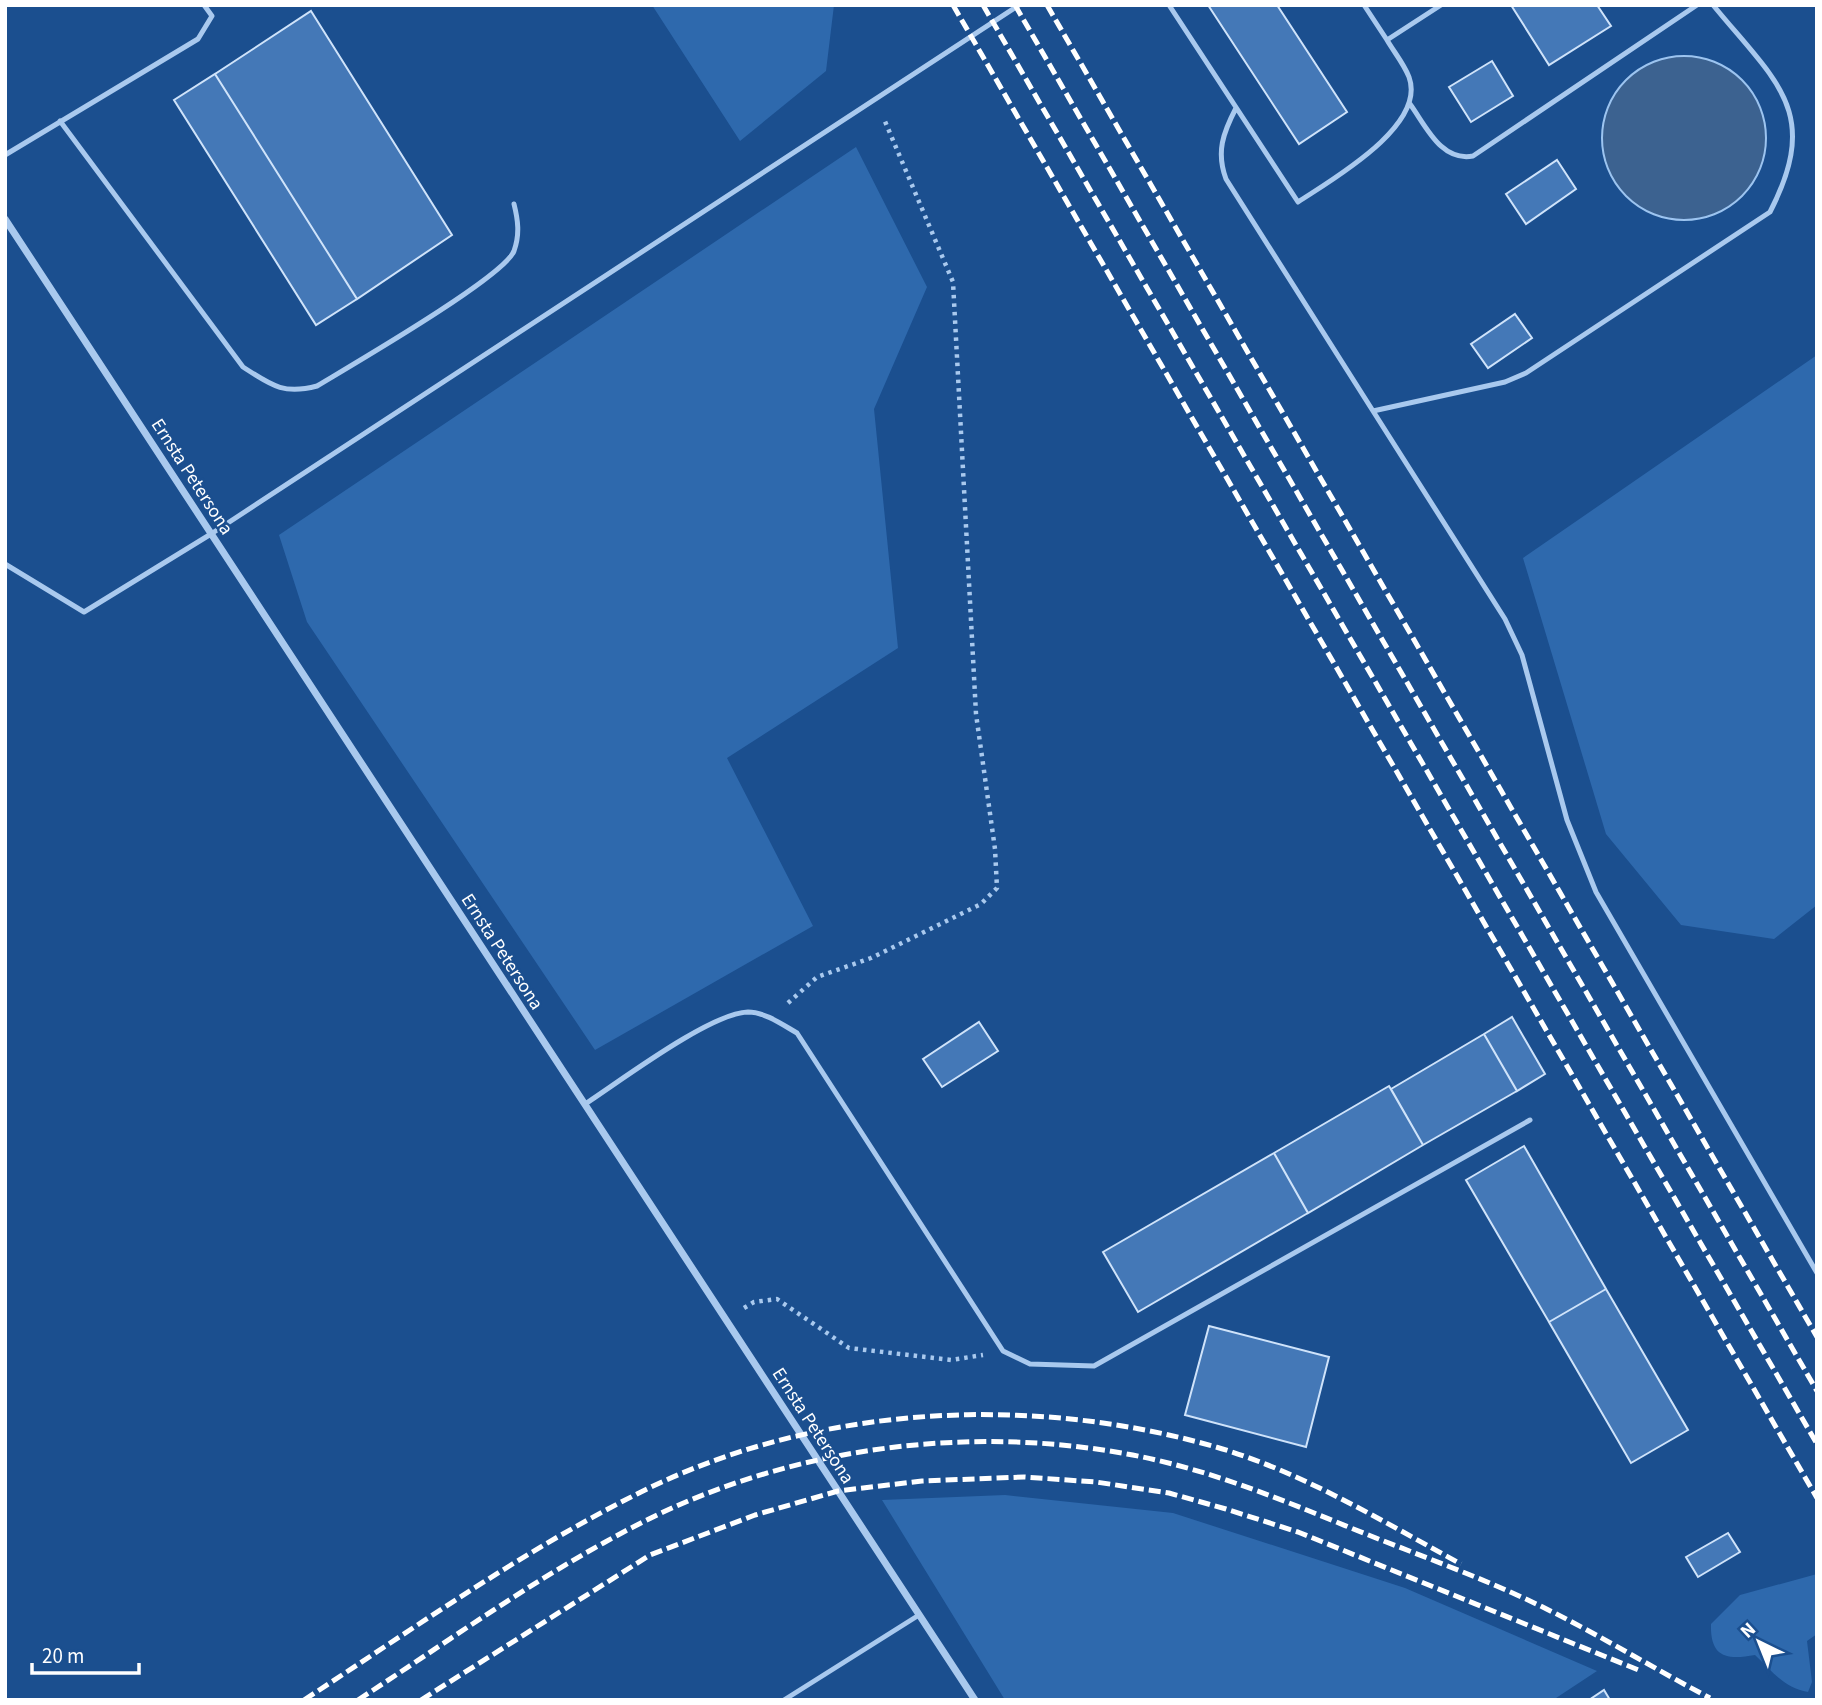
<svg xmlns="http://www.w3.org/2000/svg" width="1822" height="1705" viewBox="0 0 1822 1705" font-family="'Source Sans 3',sans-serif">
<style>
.green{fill:#2e69ad}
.water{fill:#3c6290;stroke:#9cc4f0;stroke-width:2}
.building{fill:#4478b7;stroke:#cfe3fa;stroke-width:2}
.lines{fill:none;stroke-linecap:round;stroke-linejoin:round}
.path{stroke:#a9c9ee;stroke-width:4.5;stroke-dasharray:3.5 5;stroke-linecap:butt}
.service{stroke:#a9c9ee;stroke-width:5}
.minor{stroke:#a9c9ee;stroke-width:7}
.rail{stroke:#fff;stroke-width:5;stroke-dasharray:12 5;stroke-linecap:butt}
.labels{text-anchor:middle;stroke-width:5;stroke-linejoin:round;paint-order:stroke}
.street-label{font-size:19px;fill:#fff;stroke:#1b4f8f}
</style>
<rect width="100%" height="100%" fill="#1b4f8f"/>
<!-- green -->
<path class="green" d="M652,5H834L826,71L740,141Z
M856,147L927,287L874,409L898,648L727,758L813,926L595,1050L307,622L279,535Z
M1817,355V905L1774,939L1681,925L1606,834L1523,558Z
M1005,1495L1173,1513L1405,1588L1597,1671L1553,1700H1005L882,1500Z
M1817,1574V1634L1807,1641L1812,1682L1808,1692C1784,1688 1772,1671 1755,1655C1727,1660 1710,1658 1711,1624L1740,1595Z"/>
<!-- water -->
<path class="water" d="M1602 138a82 82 0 1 1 164 0a82 82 0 1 1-164 0Z"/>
<!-- building -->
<path class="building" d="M1208,5H1277L1347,112L1299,144Z
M1511,5H1597L1611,26L1549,65Z
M311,11L452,235L357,299L215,74Z
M1492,61L1513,96L1471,122L1449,87Z
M215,74L357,299L316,325L174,100Z
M1557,160L1576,189L1526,224L1506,194Z
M1515,314L1532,338L1488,368L1471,344Z
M1512,1017L1545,1074L1517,1091L1484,1034Z
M979,1022L998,1051L942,1087L923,1059Z
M1484,1034L1517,1091L1423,1145L1391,1089Z
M1389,1086L1423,1145L1308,1213L1274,1153Z
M1524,1146L1606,1289L1549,1322L1466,1180Z
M1274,1153L1308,1213L1138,1312L1103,1252Z
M1606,1289L1688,1430L1631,1463L1549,1322Z
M1209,1326L1329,1357L1306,1447L1185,1415Z
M1728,1533L1740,1552L1698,1577L1686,1557Z
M1604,1690L1610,1700H1589Z"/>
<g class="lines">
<!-- path -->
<path class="path" d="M788,1003L817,977L871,958L981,904L997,888L995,849L976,714L953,282L884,119
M744,1308L754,1302L777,1299L849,1348L951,1360L983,1355"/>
<!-- service -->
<path class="service" d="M1169,5L1298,202C1331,180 1427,126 1409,77C1404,64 1394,52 1387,40L1441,5
M1364,5L1387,40
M1410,104C1426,126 1441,162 1473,156L1697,5
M1236,108C1223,133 1216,152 1226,179L1373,411L1505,382L1526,373L1770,212C1822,111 1776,82 1713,5
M60,121L243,367C271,385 283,395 317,386C350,366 504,277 514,251C520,234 518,220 514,204
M5,155L198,39L212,16L204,5
M1373,411L1505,619L1522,655L1567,820L1596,892L1817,1273
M5,564L84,612L211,534L1019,5
M585,1104C619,1082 710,1013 748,1012C765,1012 783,1025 797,1033L1003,1351L1030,1364L1094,1366L1530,1120
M784,1700L919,1615"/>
<!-- minor -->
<path class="minor" d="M5,219L975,1700"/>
<!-- rail -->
<path class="rail" d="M953,5L1817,1498
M983,5L1817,1444
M1015,5L1817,1391
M1047,5L1817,1337
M304,1700C413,1629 521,1552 637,1494C812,1405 1028,1393 1216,1447C1302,1472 1382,1521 1461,1564
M358,1700C455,1637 549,1568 653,1517C796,1447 970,1425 1127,1454C1205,1468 1278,1498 1351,1528C1410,1552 1470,1573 1528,1600C1590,1629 1649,1666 1710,1698
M421,1700L650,1555L755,1515L838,1491L922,1481L1024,1477L1096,1482L1169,1493L1226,1509L1298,1532L1641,1671"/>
</g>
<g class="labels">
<!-- street labels -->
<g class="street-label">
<text transform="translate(193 476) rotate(57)" y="7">Ernsta Petersona</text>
<text transform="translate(503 951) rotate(57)" y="7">Ernsta Petersona</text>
<text transform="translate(814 1425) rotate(57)" y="7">Ernsta Petersona</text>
</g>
</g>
<!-- border -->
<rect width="1822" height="1705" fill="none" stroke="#ffffff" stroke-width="14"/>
<!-- north arrow -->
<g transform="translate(1759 1642) rotate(317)" stroke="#1b4f8f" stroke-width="5" paint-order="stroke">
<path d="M0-5L12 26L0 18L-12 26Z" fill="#ffffff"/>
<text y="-10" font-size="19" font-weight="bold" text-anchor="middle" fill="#ffffff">N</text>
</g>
<!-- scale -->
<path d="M32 1663v10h107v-10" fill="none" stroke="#ffffff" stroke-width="3.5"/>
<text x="42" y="1663" font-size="21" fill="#ffffff" stroke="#1b4f8f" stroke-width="5" paint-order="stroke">20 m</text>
</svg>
